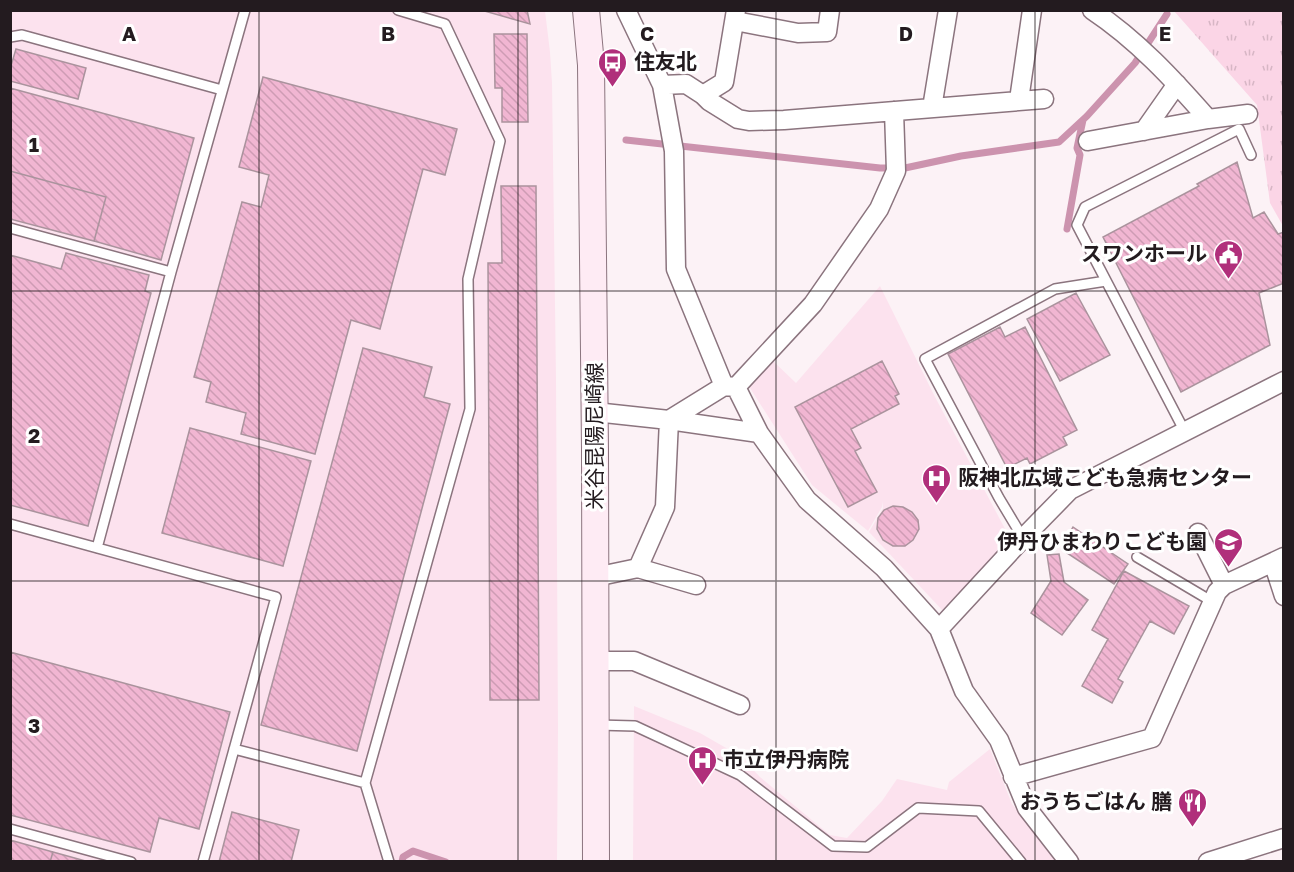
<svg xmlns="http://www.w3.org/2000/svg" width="1294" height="872" viewBox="0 0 1294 872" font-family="'Golos Text','Noto Sans JP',sans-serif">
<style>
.built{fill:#fce2ee}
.park{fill:url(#park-tufts)}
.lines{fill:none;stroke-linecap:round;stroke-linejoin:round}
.stream{stroke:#cc93ae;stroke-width:7}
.building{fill:url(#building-back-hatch);stroke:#aa939d;stroke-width:1.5}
.lane-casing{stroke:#8b747e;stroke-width:12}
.street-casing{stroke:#8b747e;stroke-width:21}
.secondary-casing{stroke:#8b747e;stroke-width:28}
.lane{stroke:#fff;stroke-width:9}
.street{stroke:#fff;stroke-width:18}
.secondary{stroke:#feebf4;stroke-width:26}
.grid{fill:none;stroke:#231b1f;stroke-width:1.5;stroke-opacity:0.55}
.labels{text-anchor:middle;stroke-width:6;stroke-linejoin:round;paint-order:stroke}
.poi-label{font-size:21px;font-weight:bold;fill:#231b1f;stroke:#fff;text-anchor:start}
.street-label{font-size:21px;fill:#231b1f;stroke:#fff}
.grid-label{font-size:20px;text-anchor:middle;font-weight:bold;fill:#231b1f;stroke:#fff;stroke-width:6;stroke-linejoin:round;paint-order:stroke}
</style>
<defs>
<pattern id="park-tufts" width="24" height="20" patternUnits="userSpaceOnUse" patternTransform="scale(1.5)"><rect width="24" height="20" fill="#fbd5e6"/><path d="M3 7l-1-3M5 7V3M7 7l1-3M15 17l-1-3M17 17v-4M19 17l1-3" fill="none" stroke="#d7b6c5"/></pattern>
<pattern id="building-back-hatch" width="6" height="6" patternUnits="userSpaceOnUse" patternTransform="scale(1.5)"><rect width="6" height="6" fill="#f1b6d2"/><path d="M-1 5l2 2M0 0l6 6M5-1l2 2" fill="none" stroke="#ce9cb4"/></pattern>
</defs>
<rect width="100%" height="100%" fill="#fcf2f6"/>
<!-- built -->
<path class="built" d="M10,11H545L550,52L552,83L556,379L558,729L557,861H11Z
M880,286L934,395L1012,542L944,612L869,532L883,508L882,501V507L868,531L812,485L750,388V382L772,360L796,383Z
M634,706L700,733L740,756L760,777L830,835L847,838L882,801L897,779L947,790L949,782L990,749L1012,804L1057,861L633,862Z"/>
<!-- park -->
<path class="park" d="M1174,11H1283V226L1270,203L1257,105Z"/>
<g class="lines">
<!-- stream -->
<path class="stream" d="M626,140L880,168H905L961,156L1059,142L1087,116L1135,63L1167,14
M1067,229L1080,155L1077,148L1083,120
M402,862L403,857L413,851L446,862"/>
</g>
<!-- building -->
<path class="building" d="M481,10H527L530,24Z
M494,34H527L528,122H502V88H495Z
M16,49L86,68L78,99L10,81V69Z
M263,77L457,129L445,175L423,169L380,329L351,320L315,454L241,434L246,413L206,402L211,382L194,377L242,202L261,207L269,175L239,167Z
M10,88L194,138L161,260L94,241L106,197L10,171Z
M1237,162L1253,218L1264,212L1278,234L1284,232V283L1259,293L1270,345L1181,392L1103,237L1199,186L1197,184Z
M10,171L106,197L94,241L10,219Z
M501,186H536L539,700H490L488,263H502Z
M66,253L149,275L145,291L151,293L88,526L10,505V255L61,269Z
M1076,293L1110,355L1060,381L1027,319Z
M1000,327L1005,337L1025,327L1077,430L1063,437L1067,445L1030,464L1027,458L1007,468L948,354Z
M363,348L432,367L424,397L450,404L357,751L261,725Z
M882,361L899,394L895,396L899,404L851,429L861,448L855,451L877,492L848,507L795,407Z
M190,428L311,461L283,566L162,533Z
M893,506L903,507L912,512L918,520L919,529L913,540L905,546H893L883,540L877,529L878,518L884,510Z
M1073,527L1128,564L1114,584L1064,551L1073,537L1069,534Z
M1059,554L1064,582L1088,600L1062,635L1031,613L1051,581L1047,555Z
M1124,571L1189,606L1174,634L1150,621L1118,679L1123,682L1112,703L1082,686L1108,639L1092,630Z
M10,652L230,712L199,829L159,818L150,852L10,815Z
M232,812L299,830L291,862H219Z
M10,840L53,852L50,862H10Z
M53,852L89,862H50Z"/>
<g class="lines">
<defs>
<path id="lane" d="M10,37L22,35L222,90
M10,228L171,272
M1185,432L1077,225L1085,207L1239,129L1251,155
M10,524L276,597L203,862
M1023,538L999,498L925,359L1055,289L1106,281
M97,548L171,272L245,10
M1137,557L1213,602
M597,725L635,726L740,775L833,846L867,847L918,808L979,811L1021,862
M234,749L365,783
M10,829L131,862
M389,862L365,783L470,409L468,279L500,141L445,24L398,10"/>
<path id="street" d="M626,10L662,85L674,151L676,269L724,386
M1092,10C1137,40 1173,79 1208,119
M735,21L798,33L827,32L830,10
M662,85L686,84L703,95L709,101L738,119L749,121L784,120L1044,99
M703,95L724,82L736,10
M1019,100L1032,10
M932,108L948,10
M1144,131L1177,84
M1088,141L1208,119L1248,114
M736,387L813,304L879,209L896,171L894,111
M595,412L669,420L759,433
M669,420L724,386L736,387L759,433L807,500L884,568L939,629L964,691L999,740L1027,808L1069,862
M1198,533L1224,585
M1273,562L1284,596
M638,568L696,585
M595,577L638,568L665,507L669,420
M939,629L1023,538L1070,490L1284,381
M596,661H634L740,705
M1013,777L1152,738L1217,592L1224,585L1284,557
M1208,862L1284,838"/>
<path id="secondary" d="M586,10L591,65L595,449L596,862"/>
</defs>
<!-- lane casing -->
<use href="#lane" class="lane-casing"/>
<!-- street casing -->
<use href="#street" class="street-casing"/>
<!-- secondary casing -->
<use href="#secondary" class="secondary-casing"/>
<!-- lane -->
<use href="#lane" class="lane"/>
<!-- street -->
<use href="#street" class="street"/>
<!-- secondary -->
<use href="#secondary" class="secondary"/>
</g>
<!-- grid -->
<path class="grid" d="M259,10V862M518,10V862M776,10V862M1035,10V862M10,291H1284M10,581H1284"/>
<!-- icons -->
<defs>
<symbol id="bus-pin" viewBox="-11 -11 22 30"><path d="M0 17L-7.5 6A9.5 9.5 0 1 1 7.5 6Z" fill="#b02f7b" stroke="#fff"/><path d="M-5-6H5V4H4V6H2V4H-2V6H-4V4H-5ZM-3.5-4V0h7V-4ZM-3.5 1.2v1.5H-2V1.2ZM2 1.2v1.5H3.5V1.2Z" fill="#fff"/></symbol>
<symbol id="civic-pin" viewBox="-11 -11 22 30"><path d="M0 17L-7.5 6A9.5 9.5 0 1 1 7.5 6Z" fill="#b02f7b" stroke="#fff"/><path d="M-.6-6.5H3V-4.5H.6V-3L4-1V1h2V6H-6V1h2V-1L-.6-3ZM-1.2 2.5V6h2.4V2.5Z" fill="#fff"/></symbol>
<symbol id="hospital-pin" viewBox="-11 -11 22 30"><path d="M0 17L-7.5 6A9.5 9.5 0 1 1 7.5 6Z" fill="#b02f7b" stroke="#fff"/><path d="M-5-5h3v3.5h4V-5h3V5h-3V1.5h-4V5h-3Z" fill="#fff"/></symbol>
<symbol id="school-pin" viewBox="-11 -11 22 30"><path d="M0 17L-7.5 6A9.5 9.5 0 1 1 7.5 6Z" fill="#b02f7b" stroke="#fff"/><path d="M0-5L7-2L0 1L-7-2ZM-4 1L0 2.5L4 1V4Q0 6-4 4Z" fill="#fff"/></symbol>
<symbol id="restaurant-pin" viewBox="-11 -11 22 30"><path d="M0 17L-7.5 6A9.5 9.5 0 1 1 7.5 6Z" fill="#b02f7b" stroke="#fff"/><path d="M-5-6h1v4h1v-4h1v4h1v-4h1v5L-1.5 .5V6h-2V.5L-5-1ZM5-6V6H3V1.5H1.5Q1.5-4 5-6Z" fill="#fff"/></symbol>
</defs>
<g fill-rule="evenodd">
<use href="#bus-pin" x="596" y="46" width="33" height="45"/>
<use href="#civic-pin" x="1212" y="238" width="33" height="45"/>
<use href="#hospital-pin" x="920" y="462" width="33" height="45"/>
<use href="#school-pin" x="1212" y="526" width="33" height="45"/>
<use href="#hospital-pin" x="686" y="744" width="33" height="45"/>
<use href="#restaurant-pin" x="1176" y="786" width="33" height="45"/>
</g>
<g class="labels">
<!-- poi labels -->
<g class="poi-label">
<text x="634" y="69">住友北</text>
<text x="1207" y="261" text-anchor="end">スワンホール</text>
<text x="958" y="485">阪神北広域こども急病センター</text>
<text x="1207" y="549" text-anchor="end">伊丹ひまわりこども園</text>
<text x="723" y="767">市立伊丹病院</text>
<text x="1172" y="809" text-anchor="end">おうちごはん 膳</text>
</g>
<!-- street labels -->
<g class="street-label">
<text transform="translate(595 436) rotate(-90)" y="7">米谷昆陽尼崎線</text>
</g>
</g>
<g class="grid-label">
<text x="129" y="41">A</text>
<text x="388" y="41">B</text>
<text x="647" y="41">C</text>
<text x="906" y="41">D</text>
<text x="1165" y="41">E</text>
<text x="34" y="152">1</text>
<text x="34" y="443">2</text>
<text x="34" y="733">3</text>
</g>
<!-- border -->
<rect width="1294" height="872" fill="none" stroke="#231b1f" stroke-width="24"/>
</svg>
